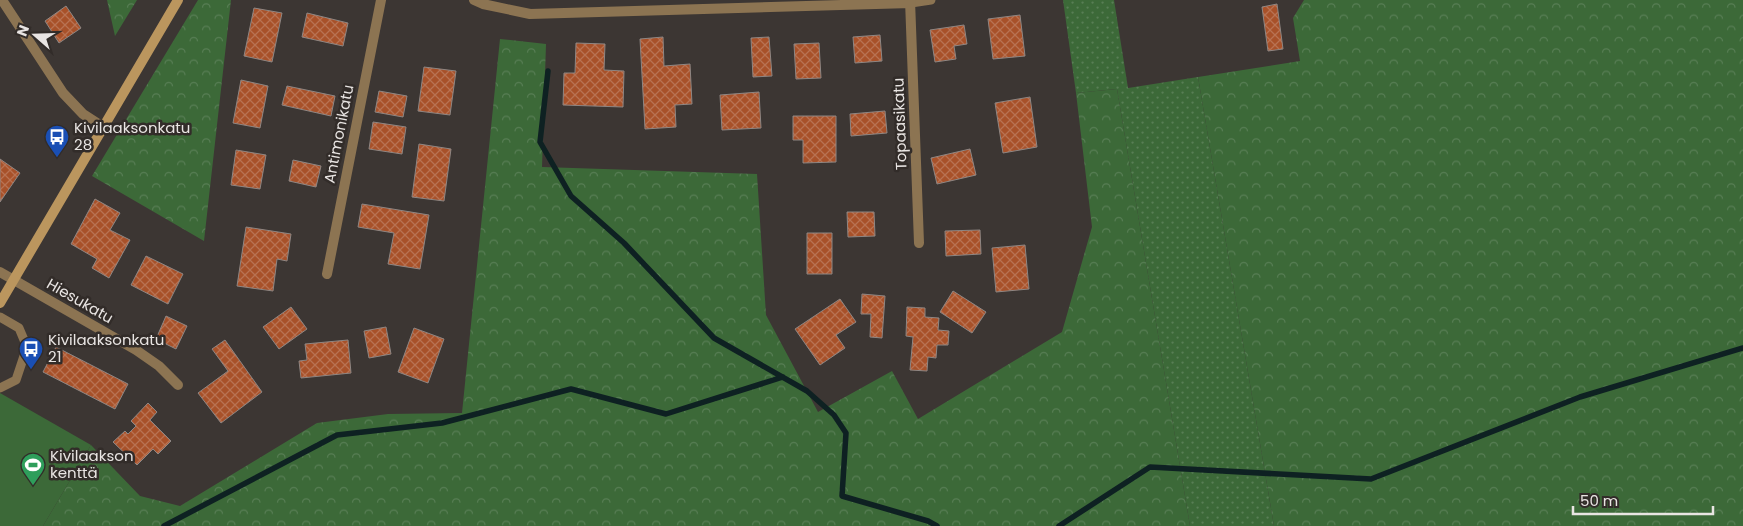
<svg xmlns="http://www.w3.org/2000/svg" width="1743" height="526" viewBox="0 0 1743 526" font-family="Poppins,sans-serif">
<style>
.grass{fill:url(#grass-dots)}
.forest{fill:url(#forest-crowns)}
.pitch{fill:#3c6938}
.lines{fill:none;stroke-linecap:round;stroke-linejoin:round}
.stream{stroke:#0e2122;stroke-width:5.5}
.building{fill:url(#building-cross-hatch);stroke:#8e8683}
.lane{stroke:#8c7452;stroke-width:9}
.street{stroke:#8c7452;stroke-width:10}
.secondary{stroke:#bb965e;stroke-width:10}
.labels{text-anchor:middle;stroke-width:5;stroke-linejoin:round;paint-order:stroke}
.street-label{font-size:15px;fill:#e9e5e3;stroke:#322c29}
.poi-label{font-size:15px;fill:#e9e5e3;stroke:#322c29;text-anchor:start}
</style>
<defs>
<pattern id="grass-dots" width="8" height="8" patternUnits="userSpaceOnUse" patternTransform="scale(1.25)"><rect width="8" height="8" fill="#3c6938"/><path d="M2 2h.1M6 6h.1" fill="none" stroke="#587e55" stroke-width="1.8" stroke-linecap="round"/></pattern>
<pattern id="forest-crowns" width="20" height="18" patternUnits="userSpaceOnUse" patternTransform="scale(1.25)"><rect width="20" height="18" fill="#3c6938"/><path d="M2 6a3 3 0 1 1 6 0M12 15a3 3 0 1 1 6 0" fill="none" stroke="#587e55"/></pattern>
<pattern id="building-cross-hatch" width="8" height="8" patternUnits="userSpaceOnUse" patternTransform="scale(1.25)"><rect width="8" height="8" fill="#a85129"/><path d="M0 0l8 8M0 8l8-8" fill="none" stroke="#b87252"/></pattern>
</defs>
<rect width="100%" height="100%" fill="#3c3633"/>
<!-- grass -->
<path class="grass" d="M1063,0H1114L1128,88L1198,77L1274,526H1190L1117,89L1076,93Z"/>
<!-- forest -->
<path class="forest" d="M107,0H137L115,36Z
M198,0H231L204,241L92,176Z
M1304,0H1743V526H1274L1198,77L1300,61L1293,18Z
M500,39L546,44L542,167L757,174L766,315L818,412L892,371L918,419L1062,332L1092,227L1076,93L1117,89L1190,526H43L91,445L140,496L180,506L317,423L388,414L462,413Z"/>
<!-- pitch -->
<path class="pitch" d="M0,393L91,445L43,526H0Z"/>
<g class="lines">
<!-- stream -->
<path class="stream" d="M548,71L540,142L571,196L624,243L714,338L807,391L834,415L846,433L842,496L928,521L937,526
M164,526L337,435L442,423L571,389L666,414L783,377
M1059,526L1150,467L1371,479L1580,397L1743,348"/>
</g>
<!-- building -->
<path class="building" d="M1277,4L1283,49L1268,51L1262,7Z
M66,6L81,28L59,43L45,21Z
M254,8L282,13L272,62L244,56Z
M307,13L348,23L343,46L302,37Z
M1020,15L1025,56L993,59L988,19Z
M964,25L967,44L954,46L956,59L935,62L930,30Z
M880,35L882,61L855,63L853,37Z
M663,37L664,66L690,64L692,104L675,105L676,127L645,129L640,39Z
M769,37L772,76L753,77L751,38Z
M576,43L605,44L604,70L624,71L623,107L563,105L564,73H575Z
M819,43L821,78L796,79L794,44Z
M424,67L456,71L450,115L418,111Z
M241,80L268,86L260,128L233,123Z
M287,86L335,96L331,116L282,105Z
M379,91L407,96L403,117L375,112Z
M759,92L761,128L722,130L720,95Z
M1030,97L1037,147L1003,153L995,103Z
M885,111L887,133L851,136L850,114Z
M793,116H836V162L803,163V140H793Z
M373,122L406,127L402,154L369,149Z
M419,144L451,149L444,201L412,197Z
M970,149L976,175L937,184L931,158Z
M236,150L266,155L260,189L231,185Z
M0,159L20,173L0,202Z
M293,160L321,166L316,187L289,181Z
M95,199L120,213L110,230L130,240L109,278L92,268L97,259L71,244Z
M362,204L429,215L420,269L388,264L394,233L358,227Z
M847,212H874L875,236L848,237Z
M246,227L291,234L287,261L277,259L273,291L237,286Z
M980,230L981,254L946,256L945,231Z
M807,233H832V274H807Z
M1025,245L1029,289L996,292L992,248Z
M146,256L183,274L168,304L131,285Z
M953,291L986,312L972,333L940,312Z
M862,294L885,296L882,338L870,337L871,314H861Z
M840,299L856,322L836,335L845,348L820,365L795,329Z
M291,307L307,329L279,349L263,327Z
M907,307L925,308V317L939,318L938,330L949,331L948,345H937L936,358L928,357L927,371L910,370L913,337L906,336Z
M166,316L187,326L176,349L156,339Z
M386,327L391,354L369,358L364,331Z
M414,328L444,339L428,383L398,372Z
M225,340L262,392L221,423L198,393L228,371L212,349Z
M348,340L351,373L301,378L299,361L307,360L305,344Z
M56,347L128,384L115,409L43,372Z
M148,403L157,412L150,420L171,441L158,454L153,449L137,465L113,442L125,431L128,434L136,426L131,421Z"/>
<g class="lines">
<!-- lane -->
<path class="lane" d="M911,3L931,0
M0,317L19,328L27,347L16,380L0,388"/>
<!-- street -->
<path class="street" d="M2,0L63,93L83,114L103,127
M474,0L483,4L530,14L911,3
M910,0L919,243
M0,272L136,350L159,366L178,385
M327,274L381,0"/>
<!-- secondary -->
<path class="secondary" d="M0,303L178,0"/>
</g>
<!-- icons -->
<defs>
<symbol id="bus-pin" viewBox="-11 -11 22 30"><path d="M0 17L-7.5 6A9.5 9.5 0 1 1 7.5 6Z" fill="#1a4fb4" stroke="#322c29"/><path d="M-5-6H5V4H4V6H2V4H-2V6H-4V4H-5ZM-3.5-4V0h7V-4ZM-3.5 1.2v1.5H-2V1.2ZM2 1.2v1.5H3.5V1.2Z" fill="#fff"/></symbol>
<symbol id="stadium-pin" viewBox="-11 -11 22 30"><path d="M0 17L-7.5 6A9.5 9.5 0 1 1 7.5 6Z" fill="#2e9e5b" stroke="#322c29"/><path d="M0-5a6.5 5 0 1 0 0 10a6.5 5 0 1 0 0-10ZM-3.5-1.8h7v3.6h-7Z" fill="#fff"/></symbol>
</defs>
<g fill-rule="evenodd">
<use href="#bus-pin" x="43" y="123" width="28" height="38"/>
<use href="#bus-pin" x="17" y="335" width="28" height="38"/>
<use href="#stadium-pin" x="19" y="451" width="28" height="38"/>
</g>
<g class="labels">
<!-- street labels -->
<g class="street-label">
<text transform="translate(900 124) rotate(-92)" y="5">Topaasikatu</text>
<text transform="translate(339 134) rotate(-79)" y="5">Antimonikatu</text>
<text transform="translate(80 301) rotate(30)" y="5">Hiesukatu</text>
</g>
<!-- poi labels -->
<g class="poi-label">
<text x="74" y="133">Kivilaaksonkatu<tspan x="74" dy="17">28</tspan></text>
<text x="48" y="345">Kivilaaksonkatu<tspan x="48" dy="17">21</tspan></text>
<text x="50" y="461">Kivilaakson<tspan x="50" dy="17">kenttä</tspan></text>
</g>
</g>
<!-- north arrow -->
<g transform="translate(35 35) rotate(290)" stroke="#322c29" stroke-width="4" paint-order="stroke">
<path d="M0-4L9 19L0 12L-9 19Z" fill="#e9e5e3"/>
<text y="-8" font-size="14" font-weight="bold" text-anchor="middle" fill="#e9e5e3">N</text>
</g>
<!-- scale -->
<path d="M1573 506v8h140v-8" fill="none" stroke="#e9e5e3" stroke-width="2.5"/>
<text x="1580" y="506" font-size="15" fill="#e9e5e3" stroke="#322c29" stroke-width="4" paint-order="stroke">50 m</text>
</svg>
